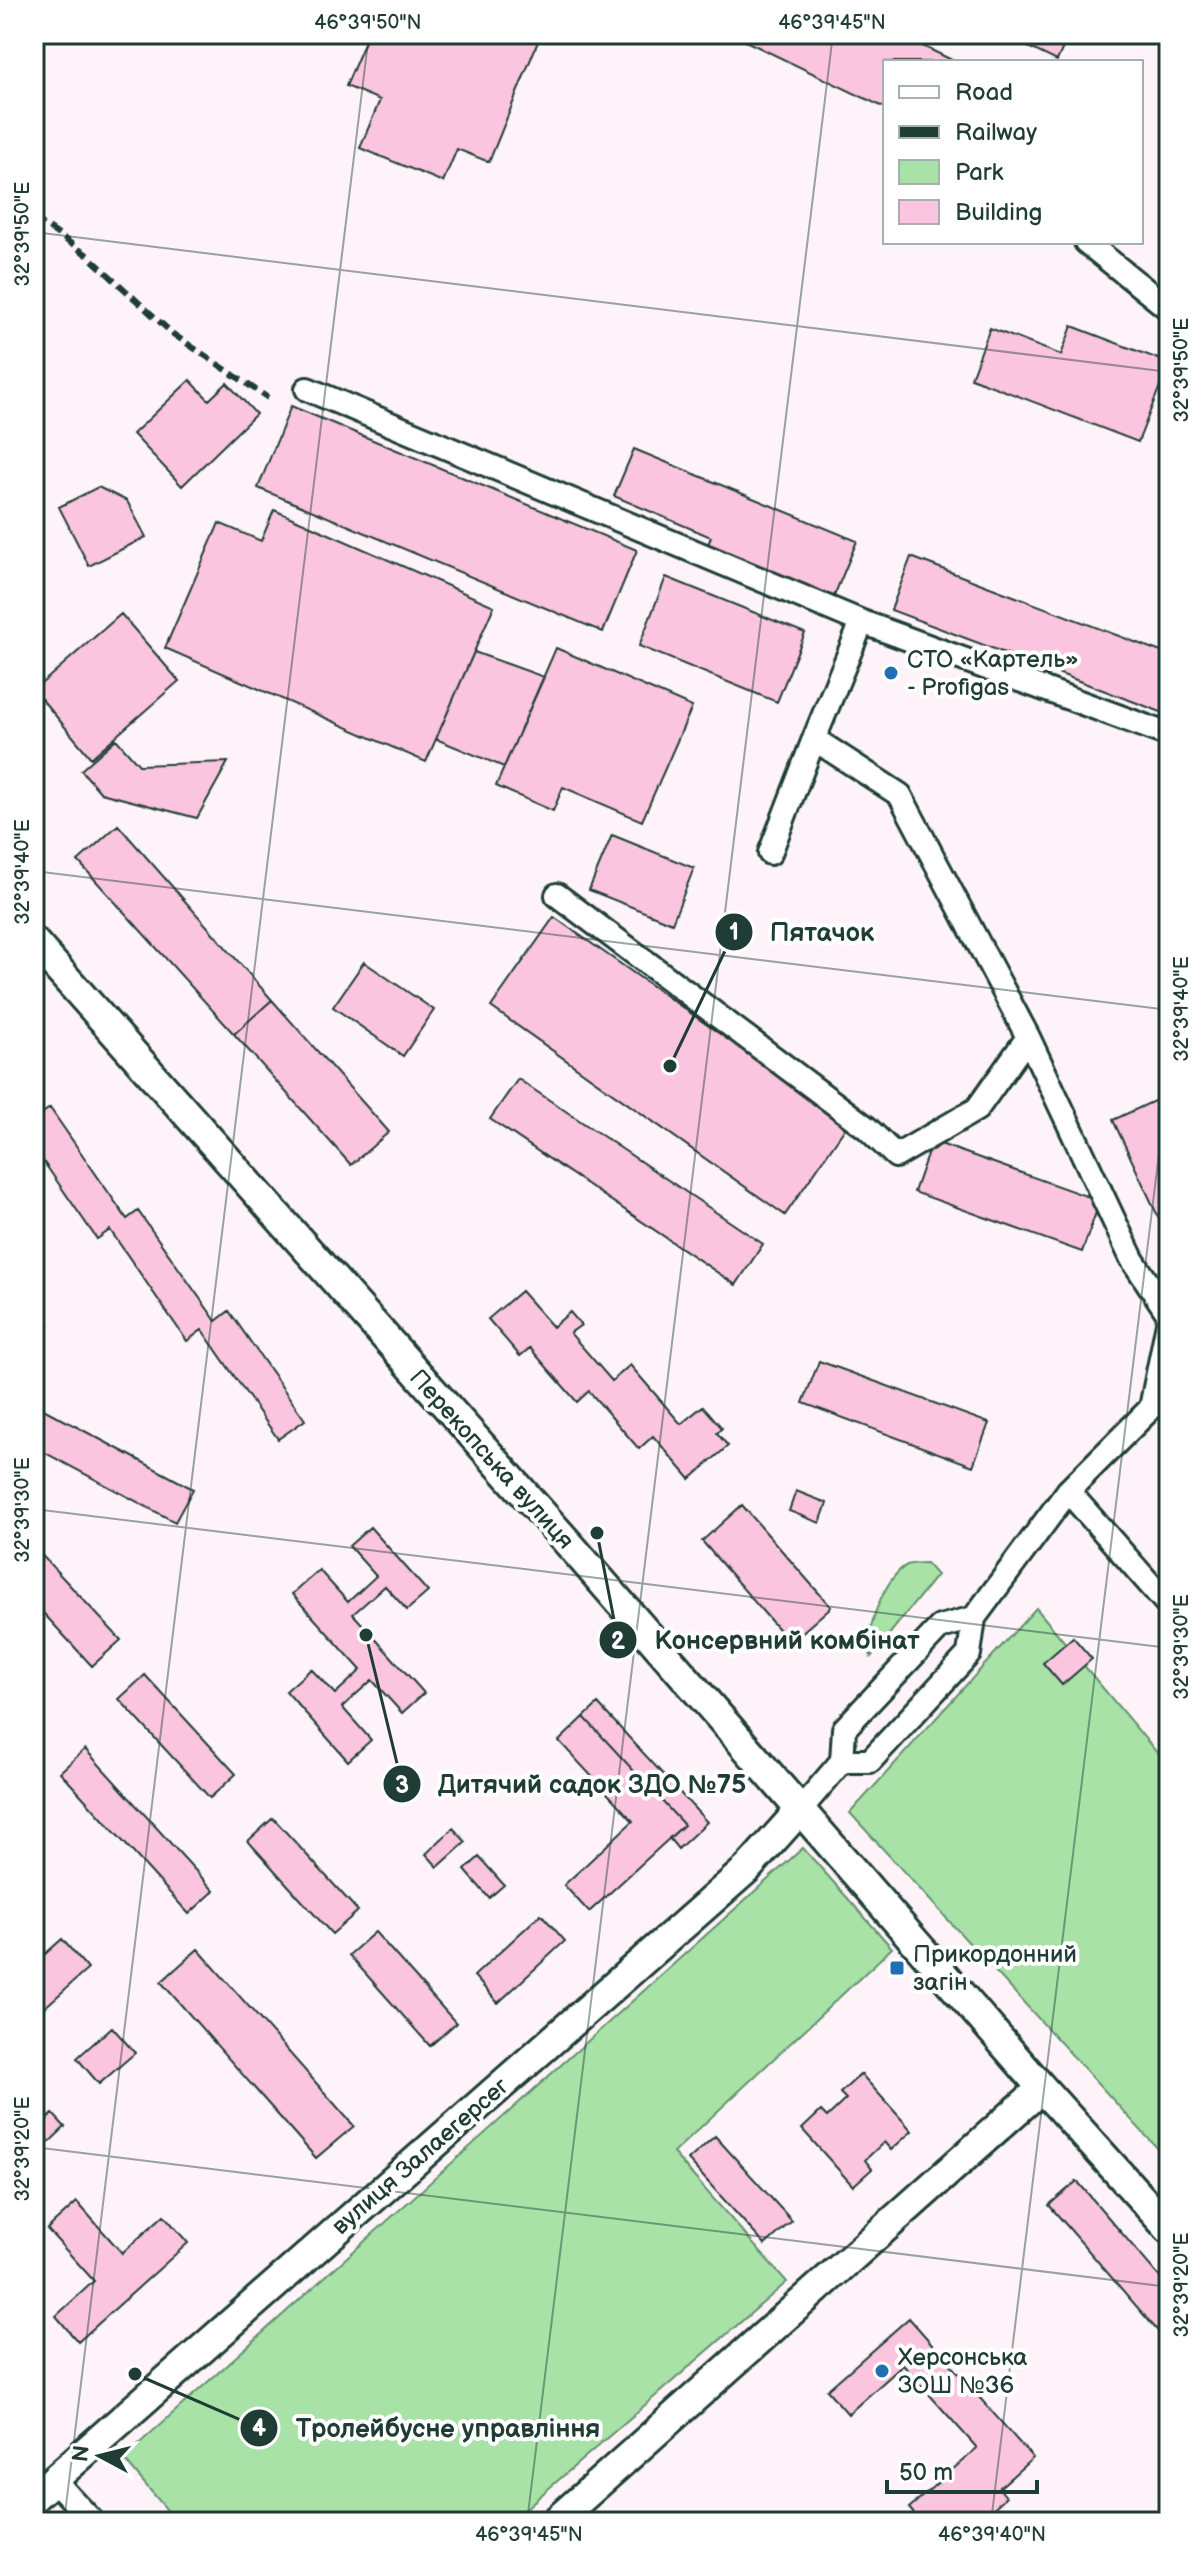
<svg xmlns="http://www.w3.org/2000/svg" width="1203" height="2556" viewBox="0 0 1203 2556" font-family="'Balsamiq Sans',sans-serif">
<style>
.green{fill:#a8e2a7;stroke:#64906e;stroke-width:2}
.building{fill:#fcc5df;stroke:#1f3d34;stroke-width:2}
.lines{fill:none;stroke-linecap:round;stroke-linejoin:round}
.minor-casing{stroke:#1f3d34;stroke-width:28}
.major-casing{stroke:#1f3d34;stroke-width:34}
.minor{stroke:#fff;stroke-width:22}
.major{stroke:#fff;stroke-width:28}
.rail{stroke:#1f3d34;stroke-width:6;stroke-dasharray:12 6;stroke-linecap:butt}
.ticks{fill:none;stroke:#1f3d34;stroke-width:2;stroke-opacity:0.45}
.poi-dot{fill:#1f6fb2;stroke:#fff;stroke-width:3}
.labels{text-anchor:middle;stroke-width:8;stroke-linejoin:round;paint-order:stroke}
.poi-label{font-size:24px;fill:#1f3d34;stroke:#fff;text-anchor:start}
.street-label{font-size:24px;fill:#1f3d34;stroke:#fff}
.leader{fill:none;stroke:#1f3d34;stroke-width:3}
.callout-dot{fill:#1f3d34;stroke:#fff;stroke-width:3}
.mark-label{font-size:24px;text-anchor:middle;font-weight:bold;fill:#fff}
.callout-label{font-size:26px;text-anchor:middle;font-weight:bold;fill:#1f3d34;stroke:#fff;stroke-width:8;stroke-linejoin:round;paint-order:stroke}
.neatline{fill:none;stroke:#1f3d34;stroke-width:3}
.ticks-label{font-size:20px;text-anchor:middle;fill:#1f3d34}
</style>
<rect width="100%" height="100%" fill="#fef3f9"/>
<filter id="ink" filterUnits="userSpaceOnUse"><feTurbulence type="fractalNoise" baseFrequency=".0125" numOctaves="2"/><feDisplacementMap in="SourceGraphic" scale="16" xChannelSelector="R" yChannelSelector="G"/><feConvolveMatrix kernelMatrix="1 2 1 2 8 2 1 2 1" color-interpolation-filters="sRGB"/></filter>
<g filter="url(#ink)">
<!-- green -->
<path class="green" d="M926,1563L937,1575L871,1657C862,1635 885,1576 907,1565C912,1563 921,1563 926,1563Z
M1036,1608L1169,1767V2161L850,1813Z
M803,1848L892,1948L673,2153L787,2282L510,2522H177L123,2458Z"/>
<!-- building -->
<path class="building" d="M368,34H541L489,162L457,149L443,182L360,148L380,100L346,86Z
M731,34H898L956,62H885V108Z
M1001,34H1069L1057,61Z
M1072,326L1169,363L1138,442L971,378L990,328L1061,355Z
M190,380L209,400L227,383L256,414L182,486L133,434Z
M291,406L637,550L603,632L258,488Z
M634,449L857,541L832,601L706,549L711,537L614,496Z
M98,487L127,501L146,537L89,566L59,507Z
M274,510L494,606L426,762L165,648L219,523L261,541Z
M911,557L1169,655V715L891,610Z
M666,577L805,633L777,702L639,646Z
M121,614L179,681L91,758L34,690Z
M556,648L692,707L642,821L563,787L553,811L496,786Z
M474,652L544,677L504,767L436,739Z
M116,739L139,765L228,762L197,818L101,793L81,770Z
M118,825L272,1000L234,1034L78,861Z
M612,835L694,868L672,923L589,890Z
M554,917L848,1124L785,1215L491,1007Z
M364,962L434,1010L403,1056L333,1007Z
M272,1000L389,1132L351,1165L234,1034Z
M518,1079L763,1244L736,1285L490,1119Z
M1169,1094V1222L1162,1225L1113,1120Z
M50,1108L127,1219L138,1211L216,1321L229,1311L305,1420L278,1439L202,1330L187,1341L110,1230L97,1239L34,1148V1110L38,1116Z
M932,1141L1100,1201L1082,1252L914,1192Z
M521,1291L553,1327L570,1312L581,1325L570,1333L612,1381L630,1365L681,1424L703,1406L722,1428L717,1433L728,1446L690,1479L653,1436L639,1449L589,1391L577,1402L530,1348L520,1356L488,1319Z
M34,1316L49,1324L34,1352Z
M819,1361L989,1423L973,1466L803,1403Z
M34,1404L193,1489L175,1522L34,1447Z
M796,1491L827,1503L820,1523L789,1511Z
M742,1505L831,1607L790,1643L702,1541Z
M370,1527L428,1592L407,1610L385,1586L353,1614L424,1693L402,1713L372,1680L342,1707L371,1740L348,1761L286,1691L311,1669L335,1694L361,1670L292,1594L319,1570L348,1602L376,1576L349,1546Z
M34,1547L121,1640L92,1666L34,1603Z
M1073,1637L1092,1659L1062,1685L1043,1663Z
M145,1675L236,1774L210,1798L119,1699Z
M598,1704L707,1822L678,1849L669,1838L684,1825L584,1717Z
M584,1717L684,1825L589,1912L564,1885L633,1821L559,1741Z
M85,1749L214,1891L189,1914L60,1772Z
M273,1818L358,1911L332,1934L248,1841Z
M453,1828L466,1842L438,1867L426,1854Z
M479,1857L504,1885L489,1898L465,1870Z
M541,1914L565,1941L498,2003L474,1976Z
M375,1932L456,2023L430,2046L349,1955Z
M62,1939L88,1969L34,2017V1964Z
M198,1949L354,2126L316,2158L161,1982Z
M112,2027L135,2053L99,2084L77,2058Z
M861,2074L912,2131L891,2150L884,2142L865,2160L872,2169L853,2186L802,2129L821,2111L827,2117L846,2099L840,2093Z
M53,2114L65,2127L34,2157V2122L39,2127Z
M715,2136L792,2221L765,2245L688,2160Z
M1077,2181L1169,2288V2344L1049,2205Z
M77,2202L122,2253L164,2215L188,2243L78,2342L56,2316L94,2281L47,2229Z
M909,2318L1033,2458L999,2488L1006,2497L978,2522H921L909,2508L977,2448L903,2365L848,2414L827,2390Z"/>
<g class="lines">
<defs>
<path id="minor" d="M1086,242L1169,309
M307,389L862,622L814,739
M862,622L1169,735
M770,853L814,739L900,795L1028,1037
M557,895L867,1128L896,1156L977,1109L1028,1037L1132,1259L1169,1315
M1151,1408L1169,1318
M1068,1491L1169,1606
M842,1761H870L969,1654L974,1618L1068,1491L1151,1408L1169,1396
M800,1810L842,1761L844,1729L940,1627L974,1618
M53,2479L93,2522"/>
<path id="major" d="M34,942L577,1553L1042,2088L1169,2229
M34,2497L748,1868L800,1810
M555,2522L1042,2088"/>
</defs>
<!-- minor casing -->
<use href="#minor" class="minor-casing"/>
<!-- major casing -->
<use href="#major" class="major-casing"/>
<!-- minor -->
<use href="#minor" class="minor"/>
<!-- major -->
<use href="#major" class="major"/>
<!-- rail -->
<path class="rail" d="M34,218L86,254L173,334L268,398"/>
</g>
</g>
<!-- ticks -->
<path class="ticks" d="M34,232L1169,372M34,871L1169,1010M34,1509L1169,1648M34,2147L1169,2287M64,2522L369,34M527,2522L833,34M991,2522L1169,1072"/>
<!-- markers -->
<g class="poi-dot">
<circle cx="891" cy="673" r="8"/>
<rect x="889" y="1960" width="16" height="16" rx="4"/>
<circle cx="882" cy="2371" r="8"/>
</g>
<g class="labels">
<!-- poi labels -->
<g class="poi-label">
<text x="907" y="667">СТО «Картель»<tspan x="907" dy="28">- Profigas</tspan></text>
<text x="913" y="1962">Прикордонний<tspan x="913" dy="28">загін</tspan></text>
<text x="898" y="2365">Херсонська<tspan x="898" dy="28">ЗОШ №36</tspan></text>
</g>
<!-- street labels -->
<g class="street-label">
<text transform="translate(492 1459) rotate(48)" y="8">Перекопська вулиця</text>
<text transform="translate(420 2156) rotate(-41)" y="8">вулиця Залаегерсег</text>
</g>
</g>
<!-- callouts -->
<path class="leader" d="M670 1066L734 932M597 1533L618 1640M366 1635L402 1784M135 2374L259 2428"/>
<g class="callout-dot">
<circle cx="670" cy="1066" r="8"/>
<circle cx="597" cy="1533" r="8"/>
<circle cx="366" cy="1635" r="8"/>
<circle cx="135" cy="2374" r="8"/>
<circle cx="734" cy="932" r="20"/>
<circle cx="618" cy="1640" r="20"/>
<circle cx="402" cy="1784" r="20"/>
<circle cx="259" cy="2428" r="20"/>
</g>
<g class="mark-label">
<text x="734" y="940">1</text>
<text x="618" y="1649">2</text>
<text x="402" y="1793">3</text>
<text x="259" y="2436">4</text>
</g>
<g class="callout-label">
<text x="822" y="941">Пятачок</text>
<text x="787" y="1649">Консервний комбінат</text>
<text x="592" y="1793">Дитячий садок ЗДО №75</text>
<text x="448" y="2437">Тролейбусне управління</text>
</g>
<!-- margin -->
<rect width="1203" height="2556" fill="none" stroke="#fff" stroke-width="88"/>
<!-- legend -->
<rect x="883" y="60" width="260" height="184" fill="#ffffff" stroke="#a5b1ae" stroke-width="2"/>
<rect x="899" y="86" width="40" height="12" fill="#ffffff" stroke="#a5b1ae" stroke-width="2"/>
<text x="955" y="100" font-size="24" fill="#1f3d34">Road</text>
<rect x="899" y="126" width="40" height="12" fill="#1f3d34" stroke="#a5b1ae" stroke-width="2"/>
<text x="955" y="140" font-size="24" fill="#1f3d34">Railway</text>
<rect x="899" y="160" width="40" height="24" fill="#a8e2a7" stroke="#a5b1ae" stroke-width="2"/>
<text x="955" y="180" font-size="24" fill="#1f3d34">Park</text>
<rect x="899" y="200" width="40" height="24" fill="#fcc5df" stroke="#a5b1ae" stroke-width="2"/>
<text x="955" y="220" font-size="24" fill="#1f3d34">Building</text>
<!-- north arrow -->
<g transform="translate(100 2456) rotate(277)" stroke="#ffffff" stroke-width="6" paint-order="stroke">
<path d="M0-6L14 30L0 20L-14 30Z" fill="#1f3d34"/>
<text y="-12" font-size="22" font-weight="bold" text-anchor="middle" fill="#1f3d34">N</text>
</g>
<!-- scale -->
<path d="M887 2480v12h150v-12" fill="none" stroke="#1f3d34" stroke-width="4"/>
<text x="899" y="2480" font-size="24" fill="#1f3d34" stroke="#ffffff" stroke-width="6" paint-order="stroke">50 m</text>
<rect x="44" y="44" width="1115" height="2468" class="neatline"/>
<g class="ticks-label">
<text x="368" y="29">46°39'50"N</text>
<text x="832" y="29">46°39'45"N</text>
<text transform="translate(22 234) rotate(-90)" y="7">32°39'50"E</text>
<text transform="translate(1181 370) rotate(-90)" y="7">32°39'50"E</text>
<text transform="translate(22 872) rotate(-90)" y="7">32°39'40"E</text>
<text transform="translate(1181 1009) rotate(-90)" y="7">32°39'40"E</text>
<text transform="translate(22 1510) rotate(-90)" y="7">32°39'30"E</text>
<text transform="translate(1181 1647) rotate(-90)" y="7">32°39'30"E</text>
<text transform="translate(22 2149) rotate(-90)" y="7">32°39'20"E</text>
<text transform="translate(1181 2285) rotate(-90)" y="7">32°39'20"E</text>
<text x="529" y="2541">46°39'45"N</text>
<text x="992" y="2541">46°39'40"N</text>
</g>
</svg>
